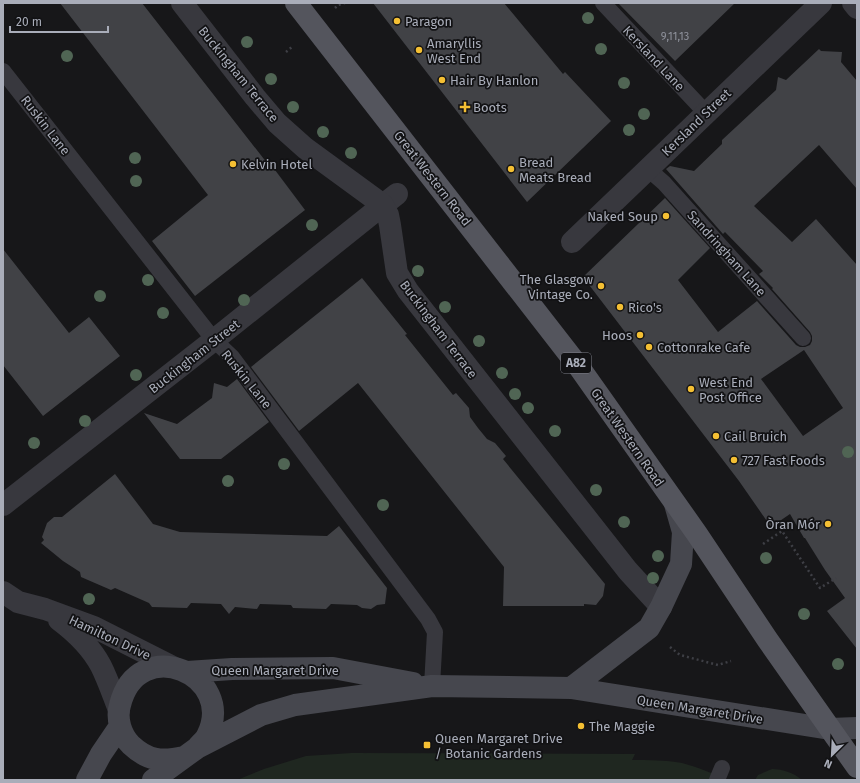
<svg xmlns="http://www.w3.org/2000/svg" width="860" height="783" viewBox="0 0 860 783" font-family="'Fira Sans',sans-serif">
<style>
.green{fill:#1f2720}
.building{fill:#414246;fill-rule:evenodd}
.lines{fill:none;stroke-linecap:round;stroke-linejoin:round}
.path{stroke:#3e3f45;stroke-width:2.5;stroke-dasharray:2 3;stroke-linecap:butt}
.service{stroke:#38383e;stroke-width:16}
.pedestrian{stroke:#38383e;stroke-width:22}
.minor{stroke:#38383e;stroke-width:22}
.secondary{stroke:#46474e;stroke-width:22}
.primary{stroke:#54555d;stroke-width:22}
.tree{fill:#506554}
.poi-dot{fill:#f4bf33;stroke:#121214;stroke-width:1.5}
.labels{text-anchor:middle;stroke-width:3.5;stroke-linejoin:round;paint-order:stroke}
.number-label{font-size:11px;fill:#8f929c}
.shield{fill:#121214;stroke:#7c7e88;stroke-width:1}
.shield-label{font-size:12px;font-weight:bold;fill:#a9adb9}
.poi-label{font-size:13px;fill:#a9adb9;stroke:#121214;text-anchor:start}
.street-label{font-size:13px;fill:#a9adb9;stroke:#121214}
</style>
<rect width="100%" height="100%" fill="#171719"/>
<!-- green -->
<path class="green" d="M352,753L635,754L632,760C649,760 665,760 682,763C698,767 713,774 728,780H237L264,769L306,756Z
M772,769C783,769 794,773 802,780H755L758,775Z"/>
<!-- building -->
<path class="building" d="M60,3H142L267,163L269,162L305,210L195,296L152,241L208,195Z
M373,3H504L563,74L565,72L611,121L527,202Z
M618,3H735L675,61Z
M819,49L821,51L842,52L841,62L857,81V189L819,145L754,206L792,242L816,219L857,265V649L827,611L845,598L825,570L805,538H804L790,514L771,527L739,481L583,277L665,198L710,248L678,280L718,332L757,301L796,345L800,347H805L810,345L812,341V336L810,332L772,289L773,288L759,274L763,271L725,232L723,234L666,169L670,166L694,171L722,144V140L776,90L778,77L786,80ZM804,350L843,408L803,436L761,379Z
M3,249L69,333L89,317L120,356L43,416L3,365Z
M362,278L407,334L405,335L453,395L456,393L469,408L470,417L478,428L487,439L495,443L506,456L503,459L605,584L603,596L596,605L584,604V606H503L504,567L358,383L299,431L251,367Z
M237,379L269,422L221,459H180L144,413L177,424L212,398L214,383L227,387Z
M115,474L153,524L180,532L327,536L339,526L387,588L385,604L377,605L371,609L362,608L357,605L331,604L326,609L293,608L291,605L260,604L257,609L235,607L229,614L221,604L191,603L187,608L152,607L149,603L115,588L111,590L81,577L80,572L63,561L41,543L44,540L42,537L47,523L54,517H62Z"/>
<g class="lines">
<!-- path -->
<path class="path" d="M335,8L338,5L345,3
M286,52L293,46
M763,544L782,531L820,588L836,578
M670,647L680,655L718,665L731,661"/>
<!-- service -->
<path class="service" d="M603,3L706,113
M3,71L214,340L232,357L428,619L435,632L432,686
M648,169L664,183L803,338
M717,780L722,768"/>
<!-- pedestrian -->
<path class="pedestrian" d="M383,205L397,194"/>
<!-- minor -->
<path class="minor" d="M182,3L255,97L277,123L305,148L383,205L388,215L390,225L397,273L408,291L628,571L661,607
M853,3L857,8
M572,242L821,3
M3,505L214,340L383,205
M3,592L18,602L45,609L94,627L173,667
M59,620C75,632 91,647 101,666C108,680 113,695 119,710"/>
<!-- secondary -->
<path class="secondary" d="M187,672L232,669L333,668L413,683
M571,688L649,628L661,607L681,564L683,532L675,504
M184,757C162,762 148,761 131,745C121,735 116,719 120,705C138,632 238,675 207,736C205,740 200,744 197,748
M87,780L101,754L120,726
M153,780L197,748L261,715L295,705L432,686L571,688L830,729L857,728"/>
<!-- primary -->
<path class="primary" d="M296,3L579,367L697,534L767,639L857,767"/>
</g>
<!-- trees -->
<g class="tree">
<circle cx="588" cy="18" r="6"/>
<circle cx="247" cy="42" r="6"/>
<circle cx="601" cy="49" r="6"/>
<circle cx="67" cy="56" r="6"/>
<circle cx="271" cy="79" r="6"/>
<circle cx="624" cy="83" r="6"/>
<circle cx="293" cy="107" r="6"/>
<circle cx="644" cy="114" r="6"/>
<circle cx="629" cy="130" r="6"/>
<circle cx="323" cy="132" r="6"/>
<circle cx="351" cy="153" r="6"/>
<circle cx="135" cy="158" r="6"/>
<circle cx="136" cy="181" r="6"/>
<circle cx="312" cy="225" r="6"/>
<circle cx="418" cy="271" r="6"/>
<circle cx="148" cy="280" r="6"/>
<circle cx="100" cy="296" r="6"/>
<circle cx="244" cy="300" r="6"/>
<circle cx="445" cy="307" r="6"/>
<circle cx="163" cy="313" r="6"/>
<circle cx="479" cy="341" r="6"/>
<circle cx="502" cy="373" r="6"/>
<circle cx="136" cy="375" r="6"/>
<circle cx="515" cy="394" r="6"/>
<circle cx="528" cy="408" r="6"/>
<circle cx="85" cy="421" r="6"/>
<circle cx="555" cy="431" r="6"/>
<circle cx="34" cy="443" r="6"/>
<circle cx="848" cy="452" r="6"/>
<circle cx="284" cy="464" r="6"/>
<circle cx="228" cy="481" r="6"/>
<circle cx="596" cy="490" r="6"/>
<circle cx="383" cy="505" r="6"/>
<circle cx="624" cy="522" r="6"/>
<circle cx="658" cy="556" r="6"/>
<circle cx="766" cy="558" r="6"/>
<circle cx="653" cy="578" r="6"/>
<circle cx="89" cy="599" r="6"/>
<circle cx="804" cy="614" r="6"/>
<circle cx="838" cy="664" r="6"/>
</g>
<!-- markers -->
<g class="poi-dot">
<circle cx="397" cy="21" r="4"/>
<circle cx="419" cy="50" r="4"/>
<circle cx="442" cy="80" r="4"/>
<path d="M463 101h4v4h4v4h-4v4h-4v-4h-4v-4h4z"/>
<circle cx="233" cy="164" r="4"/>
<circle cx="511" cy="169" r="4"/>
<circle cx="666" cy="216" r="4"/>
<circle cx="601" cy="286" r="4"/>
<circle cx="620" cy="307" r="4"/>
<circle cx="640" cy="335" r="4"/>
<circle cx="649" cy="347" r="4"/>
<circle cx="691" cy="389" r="4"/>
<circle cx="716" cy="436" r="4"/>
<circle cx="734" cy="460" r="4"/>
<circle cx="828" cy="524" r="4"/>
<circle cx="581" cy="726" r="4"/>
<rect x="423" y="741" width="8" height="8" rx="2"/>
</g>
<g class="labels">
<!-- number labels -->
<g class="number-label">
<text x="675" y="40">9,11,13</text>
</g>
<!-- shield labels -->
<rect class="shield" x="561" y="353" width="30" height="20" rx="3"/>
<g class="shield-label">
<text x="576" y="367">A82</text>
</g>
<!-- poi labels -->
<g class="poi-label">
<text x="405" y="26">Paragon</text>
<text x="427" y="48">Amaryllis<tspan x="427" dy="15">West End</tspan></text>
<text x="450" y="85">Hair By Hanlon</text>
<text x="473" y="112">Boots</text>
<text x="519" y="167">Bread<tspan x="519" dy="15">Meats Bread</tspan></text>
<text x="241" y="169">Kelvin Hotel</text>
<text x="658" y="221" text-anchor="end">Naked Soup</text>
<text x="593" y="284" text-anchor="end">The Glasgow<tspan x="593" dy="15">Vintage Co.</tspan></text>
<text x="628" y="312">Rico's</text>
<text x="632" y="340" text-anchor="end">Hoos</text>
<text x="657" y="352">Cottonrake Cafe</text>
<text x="699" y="387">West End<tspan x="699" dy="15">Post Office</tspan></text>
<text x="724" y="441">Cail Bruich</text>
<text x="742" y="465">727 Fast Foods</text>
<text x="820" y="529" text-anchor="end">Òran Mór</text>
<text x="589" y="731">The Maggie</text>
<text x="435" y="743">Queen Margaret Drive<tspan x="435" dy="15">/ Botanic Gardens</tspan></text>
</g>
<!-- street labels -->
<g class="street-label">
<text transform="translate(654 58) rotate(47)" y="5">Kersland Lane</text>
<text transform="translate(239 74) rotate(51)" y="5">Buckingham Terrace</text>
<text transform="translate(696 122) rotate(-44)" y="5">Kersland Street</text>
<text transform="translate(46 125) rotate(52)" y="5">Ruskin Lane</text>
<text transform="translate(433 178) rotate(52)" y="5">Great Western Road</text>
<text transform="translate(727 253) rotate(48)" y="5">Sandringham Lane</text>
<text transform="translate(439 329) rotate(53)" y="5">Buckingham Terrace</text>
<text transform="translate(194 356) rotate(-38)" y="5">Buckingham Street</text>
<text transform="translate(247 379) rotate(51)" y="5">Ruskin Lane</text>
<text transform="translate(628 437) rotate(55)" y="5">Great Western Road</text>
<text transform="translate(110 637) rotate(25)" y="5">Hamilton Drive</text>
<text x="275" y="675">Queen Margaret Drive</text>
<text transform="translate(700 709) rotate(9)" y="5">Queen Margaret Drive</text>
</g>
</g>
<!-- border -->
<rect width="860" height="783" fill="none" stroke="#a9adb9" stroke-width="8"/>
<!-- north arrow -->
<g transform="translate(832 755) rotate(204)" stroke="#121214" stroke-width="3" paint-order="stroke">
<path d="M0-3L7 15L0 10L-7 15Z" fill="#a9adb9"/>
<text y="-6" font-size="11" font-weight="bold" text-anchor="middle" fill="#a9adb9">N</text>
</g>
<!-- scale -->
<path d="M10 26v6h98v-6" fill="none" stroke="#a9adb9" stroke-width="2"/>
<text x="16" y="26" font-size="12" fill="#a9adb9" stroke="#121214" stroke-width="3" paint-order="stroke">20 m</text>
</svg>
